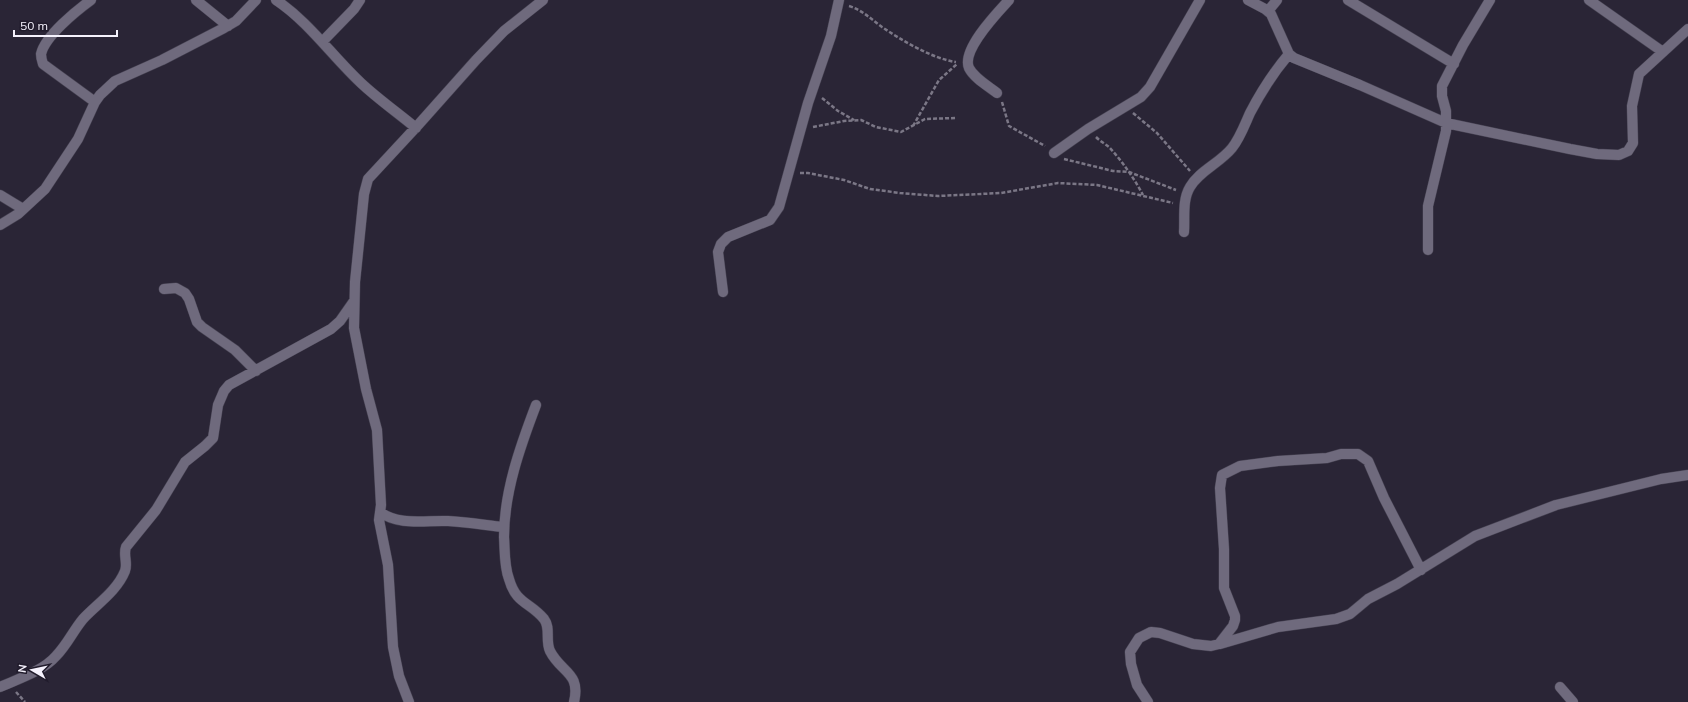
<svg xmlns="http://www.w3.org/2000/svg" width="1688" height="702" viewBox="0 0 1688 702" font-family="Mulish,sans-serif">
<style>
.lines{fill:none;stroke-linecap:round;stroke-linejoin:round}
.street-casing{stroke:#464252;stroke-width:11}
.path{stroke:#7b7786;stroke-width:2.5;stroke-dasharray:4 2;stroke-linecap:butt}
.street{stroke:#6f6a7d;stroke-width:10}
</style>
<rect width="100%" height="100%" fill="#2a2536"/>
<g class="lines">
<defs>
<path id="street" d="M91,0C76,11 45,36 41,54C41,58 42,61 43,64L95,102
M196,0L228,26
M276,0C309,22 332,56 361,83C378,99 398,113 416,128
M1248,0L1265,9L1271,14L1289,54L1294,58L1360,85L1446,123L1570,149L1597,154L1619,155L1628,151L1633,143L1632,106L1639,74L1688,29
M1348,0L1454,64
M1589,0L1663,52
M1268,11L1277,0
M322,42L354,9L360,0
M997,93C988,86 974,78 969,68C961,50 998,12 1009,0
M1054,153L1088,129L1141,97L1150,87L1200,0
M0,195L23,209
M0,225L18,214L45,189L78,139L95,102L100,95L115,81L162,60L224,28L236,21L256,0
M1184,232C1185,218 1182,200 1190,187C1199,171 1220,163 1232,148C1240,138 1245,124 1250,113C1262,90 1272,74 1289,54
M1428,250V206L1446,131V111L1442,96V86L1463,45L1490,0
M164,289L176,288L185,293L189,299L197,322L202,327L235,350L256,371
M723,292L718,252L721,244L728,237L770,220L779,207L808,103L831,36L839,0
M536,405C520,447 504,492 504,537C505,551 504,566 509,579C516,604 530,602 544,619C551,628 545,640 550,651C561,673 581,672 574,702
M380,512C399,526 425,520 448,521C466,522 485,525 504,527
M1220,644L1278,627L1336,619L1350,614L1368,599L1397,584L1475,536L1556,505L1661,479L1688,475
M0,687C18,679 43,671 56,656C67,645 73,631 83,619C97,604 117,591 125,571C128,563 123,555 126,547L156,510L185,462L205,446L213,438L218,405L224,391L229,385L331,329L340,321L354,301
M1560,687L1573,702
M409,702L399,676L393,647L388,565L379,520L381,505L377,430L366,389L354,328L355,282L364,194L368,179L419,124L476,60L504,31L543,0
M1148,702L1137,685L1131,664L1130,652L1139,638L1151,632L1160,633L1193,644L1211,646L1219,644L1233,626L1235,620V616L1224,588V549L1220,488L1222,475L1240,466L1278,461L1327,458L1341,454H1358L1368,461L1384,498L1421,570"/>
</defs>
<!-- street casing -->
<use href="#street" class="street-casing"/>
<!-- path -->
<path class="path" d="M849,6C862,10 871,19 882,27C901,40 933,59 956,62
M822,98L838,111L854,120
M1002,102L1009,126L1045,146
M1133,113L1157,133L1190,171
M913,126L939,80L957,64
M813,127L844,121L861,120L876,127L901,132L925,119L957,118
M1096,137C1100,141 1105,144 1109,147C1122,161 1134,178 1143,195
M1064,159L1113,171L1129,172L1176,190
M800,173H808L844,180L870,189L900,193L938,196L1001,193L1058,183L1097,185L1173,203
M16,692L25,702"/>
<!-- street -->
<use href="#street" class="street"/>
</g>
<!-- north arrow -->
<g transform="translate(32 670) rotate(279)" stroke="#211c2c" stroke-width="3" paint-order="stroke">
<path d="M0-3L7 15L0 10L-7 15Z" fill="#f5f2fd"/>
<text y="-6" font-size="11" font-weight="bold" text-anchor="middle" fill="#f5f2fd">N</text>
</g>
<!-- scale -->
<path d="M14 30v6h103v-6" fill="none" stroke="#f5f2fd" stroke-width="2"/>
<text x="20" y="30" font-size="12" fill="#f5f2fd" stroke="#211c2c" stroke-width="3" paint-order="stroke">50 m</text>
</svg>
